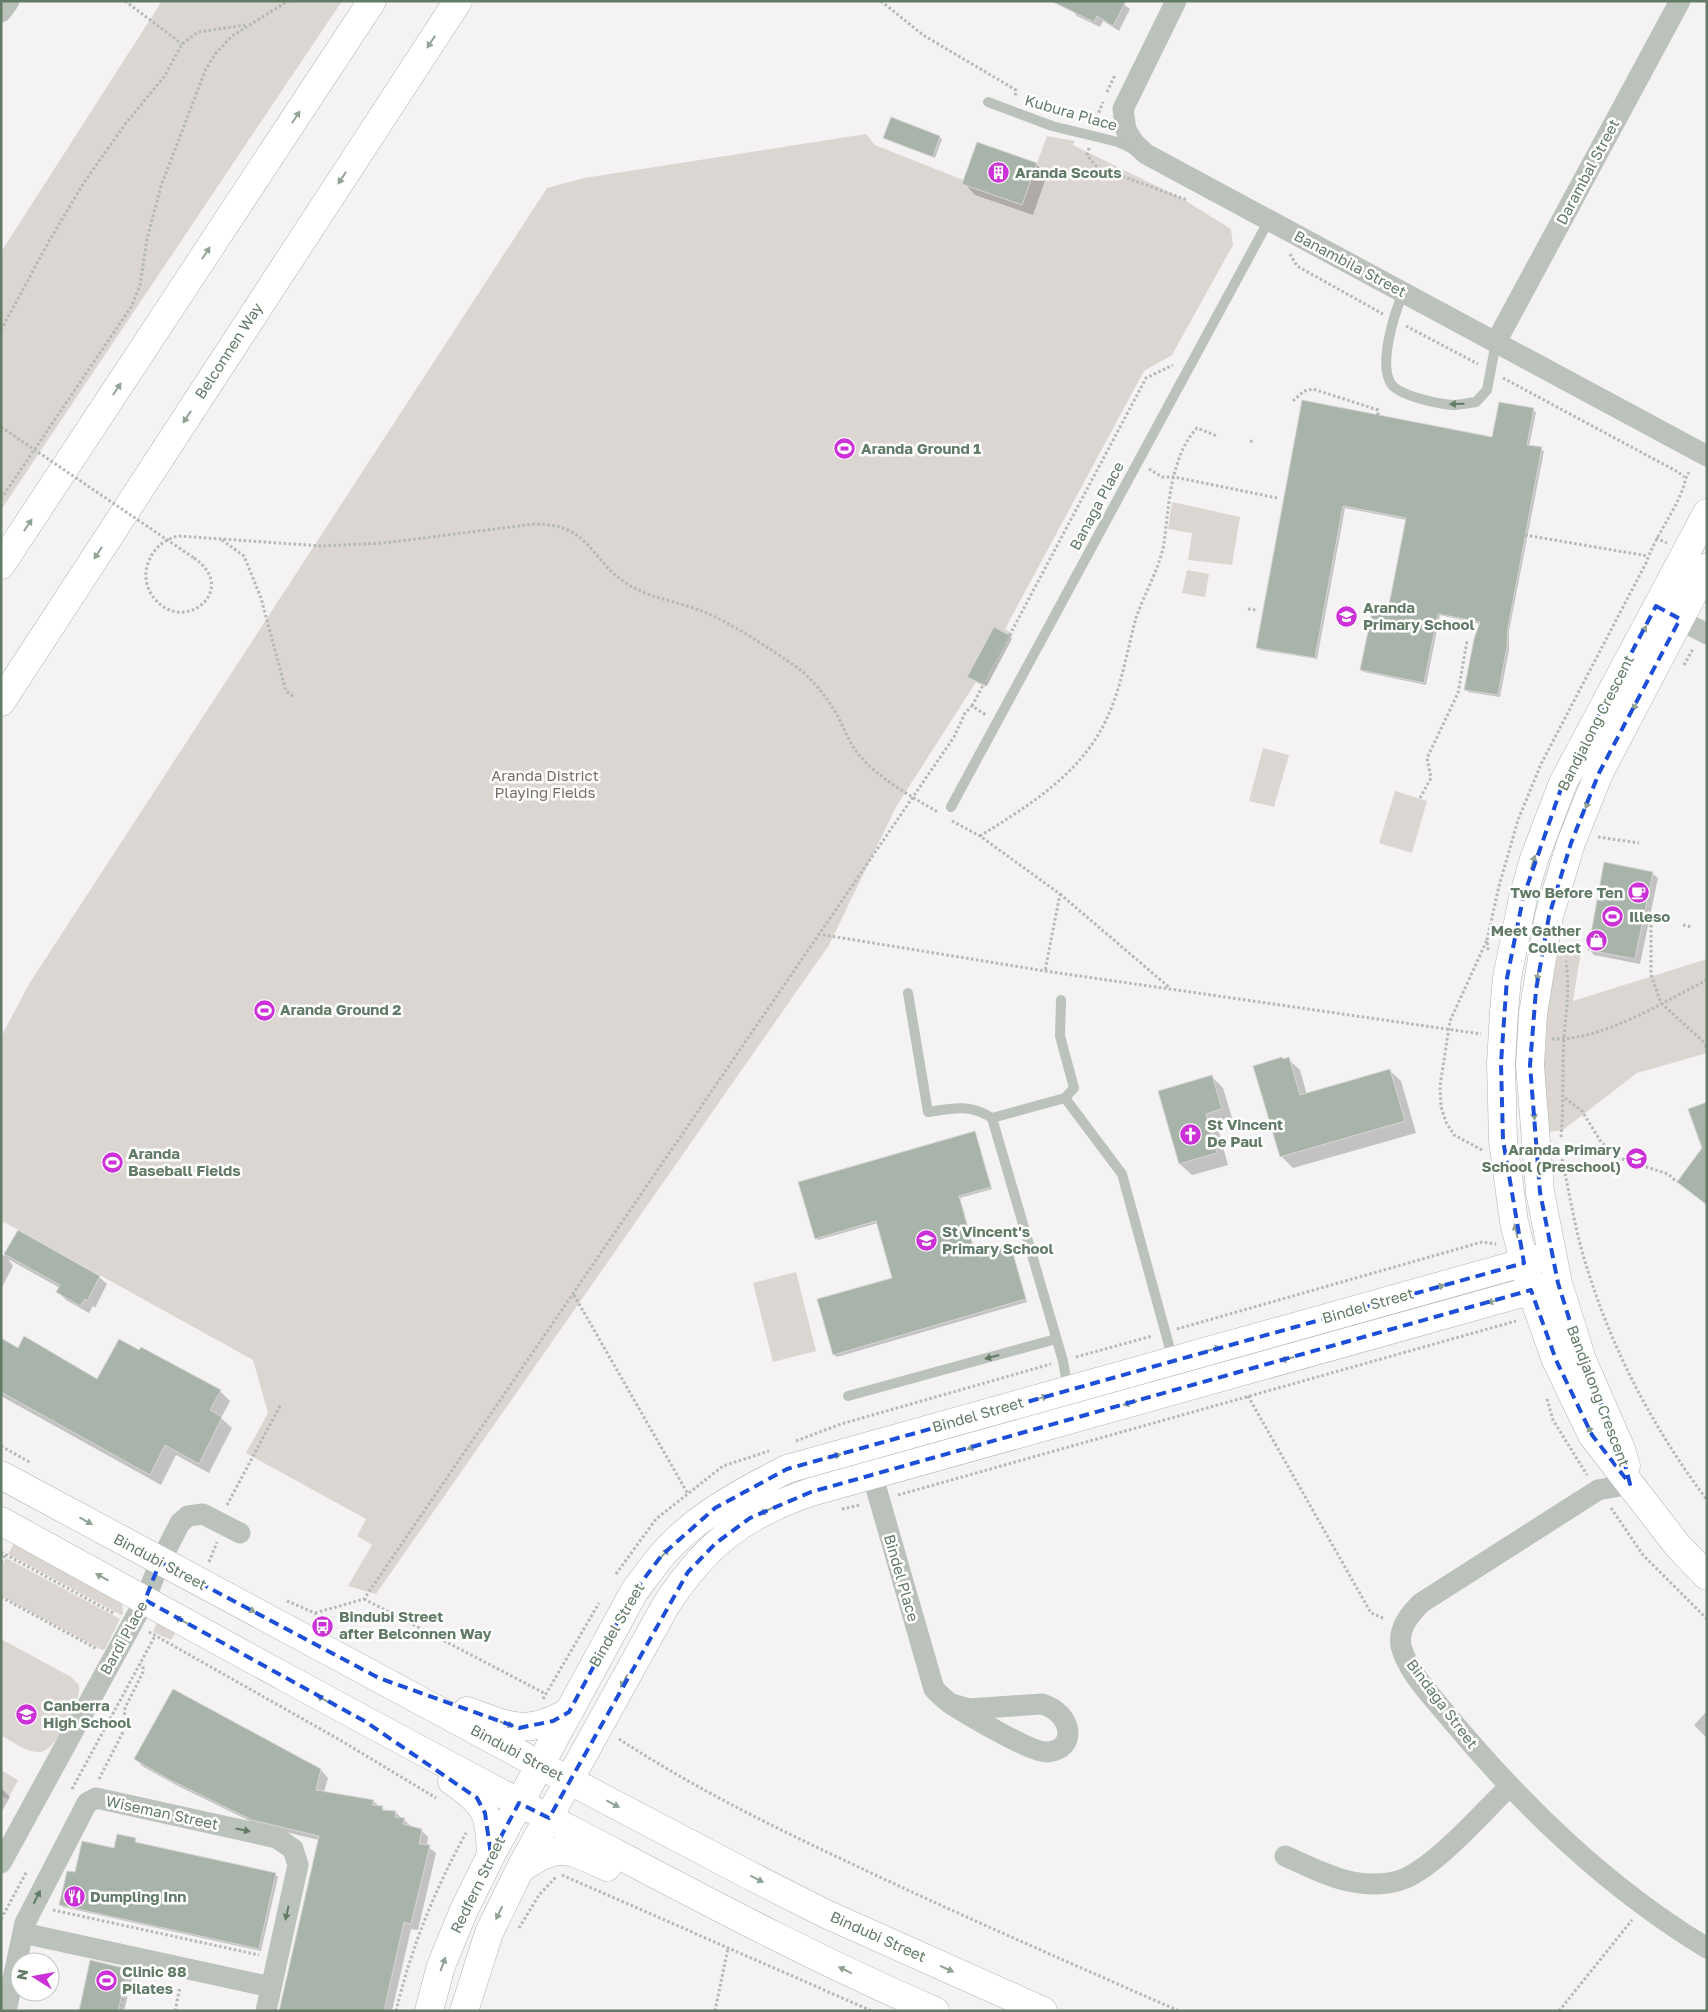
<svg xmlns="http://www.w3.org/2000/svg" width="1708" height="2012" viewBox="0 0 1708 2012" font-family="'Golos Text',sans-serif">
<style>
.green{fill:#dcd6d3}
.shadow{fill:#0003}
.building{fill:#a8b4a9;stroke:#d7d5d5}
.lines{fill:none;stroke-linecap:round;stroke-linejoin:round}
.secondary-casing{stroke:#adb7ae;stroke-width:29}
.primary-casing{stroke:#acb5ad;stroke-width:29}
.path{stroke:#b3b9b4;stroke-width:3;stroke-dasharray:2.5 2.5;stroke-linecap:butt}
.lane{stroke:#bac2bb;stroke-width:10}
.street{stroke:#bac2bb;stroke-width:21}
.secondary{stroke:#fff;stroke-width:28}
.primary{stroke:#fff;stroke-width:28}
.secondary-bridge-casing{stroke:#adb7ae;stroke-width:29;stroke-linecap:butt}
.path-bridge{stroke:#b3b9b4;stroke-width:3;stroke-dasharray:2.5 2.5;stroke-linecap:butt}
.secondary-bridge{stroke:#fff;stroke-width:28}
.oneway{fill:#91a394}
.oneway2{fill:#627b66}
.marked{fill:none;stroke:#1d4ed8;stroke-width:4;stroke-dasharray:10 6;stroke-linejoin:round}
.labels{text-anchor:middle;stroke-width:5;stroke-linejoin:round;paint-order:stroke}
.street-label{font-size:15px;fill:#627b66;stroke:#fff}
.poi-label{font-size:15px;font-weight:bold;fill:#627b66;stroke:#fff;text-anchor:start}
.park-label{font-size:15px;fill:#796f65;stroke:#fff}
</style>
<rect width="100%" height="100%" fill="#f5f2f3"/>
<!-- green -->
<path class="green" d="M162,1H342L1,510V252Z
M866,134L875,145L1011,199L1026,159L1037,163L1047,136L1075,141L1073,145L1181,198L1231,229L1233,245L1172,355L1144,371L1005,629L1013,634L985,687L976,682L896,807L829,945L376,1594L348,1586L372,1545L357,1536L366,1519L246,1453L268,1413L253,1360L4,1222L1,1226V1037L29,984L547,188L584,178Z
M1172,502L1240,517L1232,565L1188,560L1192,533L1168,529Z
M1187,570L1209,574L1205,597L1182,593Z
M1263,748L1289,755L1274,807L1249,801Z
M1395,791L1427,801L1412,853L1379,843Z
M1581,951L1573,1001L1707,959V1053L1637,1073L1563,1130L1540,1133L1548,1008L1557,952Z
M796,1272L816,1351L773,1362L753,1283Z
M15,1542L119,1599L122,1604L123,1614L121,1615L8,1554Z
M6,1558L120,1619L105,1649L102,1650L1,1596V1567Z
M158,1620L177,1630L171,1640L153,1632Z
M1,1639L71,1677L79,1685C82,1699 56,1752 40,1752C27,1753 13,1742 1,1735Z
M1,1770L18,1780L8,1799L1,1796Z"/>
<!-- shadow -->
<path class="shadow" d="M1120,1L1130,9L1119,31L1103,21L1100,27L1077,16L1072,10Z
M891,119L940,137L942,139L935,158L887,140L885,138Z
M1036,164L1047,175L1033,215L975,195L964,183Z
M1303,402L1493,438L1533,410L1536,412L1529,446L1544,451L1509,631V650L1500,697L1468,692L1466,689L1480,624L1440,615L1426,685L1364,672L1362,670L1389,612L1407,520L1345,508L1317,659L1260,650L1258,648Z
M1010,637L1012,639L987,686L971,679Z
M1652,873L1658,878L1640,964L1594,955L1589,949Z
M1288,1059L1300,1070L1307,1095L1389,1070L1401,1081L1416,1133L1293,1168L1281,1156Z
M1212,1077L1223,1088L1233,1121L1217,1125L1228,1165L1192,1175L1180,1164L1160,1092Z
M974,1132L992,1189L960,1198L976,1254L1010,1245L1027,1302L837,1357L834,1355L893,1278L878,1223L818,1240L816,1238Z
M18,1232L99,1277L107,1284L95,1308L93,1306L89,1313L66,1300L58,1292L60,1288L8,1259L13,1266L1,1289V1254L4,1256Z
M1,1340L18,1350L97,1381L220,1391L230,1401L221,1418L232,1428L209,1473L176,1455L161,1485L1,1396Z
M174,1691L321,1770L328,1778L324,1792L373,1801L387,1812L396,1813L411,1826L421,1830L428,1837L427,1846L436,1853L418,1930L411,1929L392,2011H281L319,1840L260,1826L178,1786L142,1766L136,1759Z
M1707,1711V1738L1694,1725Z
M1,1788L10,1797L1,1813Z
M135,1839L137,1844L275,1874L278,1877L261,1951L63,1907L60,1905L115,1849Z
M127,1970L133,1975L124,2011H80Z"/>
<!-- building -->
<path class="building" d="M1051,1H1126L1113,26L1097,16L1094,22Z
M891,117L940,136L933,157L883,138Z
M977,142L1037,163L1022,205L962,184Z
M1302,400L1492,437L1499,402L1534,408L1527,445L1542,447L1508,628L1507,647L1498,695L1464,690L1474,639L1480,622L1438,614L1424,683L1360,670L1373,607L1388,610L1406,518L1343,506L1315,658L1256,648Z
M994,627L1011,636L984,685L967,677Z
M1604,862L1653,872L1635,959L1588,950Z
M1282,1057L1283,1059L1289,1057L1300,1095L1390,1069L1405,1121L1280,1157L1253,1066Z
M1212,1075L1222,1109L1206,1114L1217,1153L1179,1164L1158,1091Z
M1707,1102V1205L1677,1182L1702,1148L1688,1109Z
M975,1131L991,1187L959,1196L975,1253L1010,1243L1026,1299L833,1355L817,1299L892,1278L876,1221L815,1239L798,1182Z
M18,1230L100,1276L87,1301L85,1299L80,1306L56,1292L60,1285L4,1254Z
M24,1336L97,1379L119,1339L139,1350L141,1347L221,1390L210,1410L222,1417L199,1464L165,1445L150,1475L1,1392V1338L18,1348Z
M173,1689L321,1769L316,1790L374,1800L372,1805L383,1806L382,1810L396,1811L395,1817L405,1818L403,1824L422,1829L419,1844L430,1845L411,1924L404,1922L384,2011H279L319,1836L252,1820L170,1780L134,1759Z
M117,1834L136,1838L135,1842L276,1873L259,1949L59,1905L67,1871L75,1872L82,1841L114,1848Z
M90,1960L128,1969L118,2011H79Z"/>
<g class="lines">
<defs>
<path id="secondary" d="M1504,1012L1507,978L1523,898L1534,859L1563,783L1707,513
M1533,1014L1549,916L1571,843L1599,773L1707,567
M1501,1063L1503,1140L1514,1222L1531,1290L1556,1360L1592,1435L1678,1546L1707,1576
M1530,1065L1540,1192L1558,1283L1582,1360L1621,1449L1626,1466
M1,1475L540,1765L749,1875L826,1914L1043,2011
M1,1521C193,1627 385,1733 579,1834C697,1896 814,1959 935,2011
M467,1711C511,1727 525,1736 569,1712
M452,1781C487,1805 489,1812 491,1855
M521,1869C558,1842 568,1849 607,1867
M429,2011L441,1966L464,1910L491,1855L634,1592C643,1580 652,1567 662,1555C696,1516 742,1492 787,1469L1551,1255
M464,2011L489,1933L520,1869L666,1605C705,1545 743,1515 811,1492L1558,1283"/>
<path id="primary" d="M1,565L372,1
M1,702L458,1"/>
</defs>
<!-- secondary casing -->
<use href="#secondary" class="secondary-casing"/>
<!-- primary casing -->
<use href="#primary" class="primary-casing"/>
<!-- path -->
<path class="path" d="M125,1L182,44
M881,1L923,35L1016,90L1015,98
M1107,92L1115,75
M1095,122L1103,102
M1089,148L1087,155L1097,167L1187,200
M1290,254L1297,266L1383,314
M1406,326L1478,364
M1,330L48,243L83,184L126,123L164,77L182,44L198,32L245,25
M1503,378L1678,472L1684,477
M1293,401L1304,391L1313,389L1378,410V416
M1250,441L1255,442
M1149,469L1162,477H1174L1277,498
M1,499L131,307L140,285L147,239L161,186L205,71L215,54L232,36L288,1
M1525,535L1648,556
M1656,538L1667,543
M222,540L244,556L261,598L286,691L294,697
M194,558C240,589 184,636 154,598C147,590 144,577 147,566C152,550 162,540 178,536L322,546L384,543L534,524C591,524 588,558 626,583C649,599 679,601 704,612C730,622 772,650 795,666C813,679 826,696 837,715C844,728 849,743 859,755C877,777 913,798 938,812
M1248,609L1256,610
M1684,665L1693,649
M972,706L1146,378L1173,365
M1420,798L1431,778L1427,758L1458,693L1467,641
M952,821L980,836L1060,894L1045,971
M980,836C1028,806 1081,774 1106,720C1121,690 1127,650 1136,618C1144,594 1160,568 1164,543C1169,506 1170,457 1197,428L1217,436
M1598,837L1639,843
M1060,894L1170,988
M1651,915V975L1661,1003L1707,1045
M1683,925L1692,927
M818,934L1045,971L1481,1034
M1488,950L1487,940L1499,886L1518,820L1541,764L1646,563C1655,537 1672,516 1682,491C1686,482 1684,477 1691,470
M1552,1039C1602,1041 1663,1002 1707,980
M1705,1045L1707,1051
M1565,1098L1582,1111L1601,1142L1619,1158L1668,1174L1677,1182
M1561,1137C1564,1104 1562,1071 1564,1038C1566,1011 1570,988 1566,961
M1482,1150L1454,1135L1446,1122L1441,1107L1440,1086L1450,1021L1487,940
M1562,1159C1570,1196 1576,1235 1588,1271C1614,1354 1654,1429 1707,1500
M574,1295L688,1494
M1177,1329L1482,1242L1496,1244
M1076,1357L1152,1336
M1248,1396L1371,1613L1385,1619
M1547,1399L1553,1420L1587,1475
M796,1441L841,1424L1051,1364
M1,1446L31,1463
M898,1495L1516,1321
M227,1505L281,1404
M1611,1508L1643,1555L1707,1619
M842,1509L860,1505
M1,1552L115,1614
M1,1562L5,1555
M209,1562L217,1542
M616,1574L656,1519L723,1466L769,1451
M1,1597L97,1649
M364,1599L546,1694
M287,1601L315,1613L320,1620
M315,1613L364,1599L954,737L965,713L972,706L986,715
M149,1632L340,1740L436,1798
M543,1699L599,1603
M619,1739C691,1786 769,1825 848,1862C957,1914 1068,1962 1179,2011
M99,1779L123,1732L125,1708L143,1672V1667L140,1664
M72,1789L155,1636
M562,1875L872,2011
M53,1910L259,1955
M1,1919L27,1871
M519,1928L539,1895L557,1876
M120,2011L128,1975
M175,2011L180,1987
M396,2011C411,1948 435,1889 466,1833
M715,2011L728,1948
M1559,2011L1632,1920"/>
<!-- lane -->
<path class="lane" d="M988,102L1052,126L1118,142L1133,149
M1403,293C1395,312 1377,366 1392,385C1401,396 1438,404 1453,405C1460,405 1468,403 1476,402L1487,390L1496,342
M951,807L1269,220
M908,993L928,1112C953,1108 970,1104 992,1118
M1061,1000L1060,1036L1074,1088L1065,1098
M1068,1390L1063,1361L992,1118L1065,1098L1122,1174L1173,1360
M848,1396L1056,1339"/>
<!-- street -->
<path class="street" d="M1176,1L1123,109L1126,130L1134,143L1146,154L1707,456
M1,12L9,1
M1496,342L1680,1
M1667,613L1707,634
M868,1460L934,1689C939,1694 945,1700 951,1704C967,1714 1031,1753 1047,1752C1078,1750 1073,1713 1042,1704L969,1709L949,1703
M1630,1484L1598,1490L1421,1603C1410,1614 1398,1628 1401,1646C1407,1671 1431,1695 1447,1715C1522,1805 1606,1887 1707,1948
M1285,1856C1306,1865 1330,1878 1353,1882C1370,1885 1390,1885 1406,1878C1439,1863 1482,1813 1509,1787
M1,1863L145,1600L160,1562L180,1523L188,1516L203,1514L240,1533
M23,1933L271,1987
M6,2011L25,1923L87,1803L96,1798L277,1838L293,1849L298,1865L266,2011"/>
<!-- secondary -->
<use href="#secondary" class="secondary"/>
<!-- primary -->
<use href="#primary" class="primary"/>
<defs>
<path id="secondary-bridge" d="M1501,1063L1504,1012
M1530,1065L1533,1014"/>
</defs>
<!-- secondary-bridge casing -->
<use href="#secondary-bridge" class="secondary-bridge-casing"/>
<!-- path-bridge -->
<path class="path-bridge" d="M1,427L194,558"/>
<!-- secondary-bridge -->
<use href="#secondary-bridge" class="secondary-bridge"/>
</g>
<!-- one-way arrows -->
<defs><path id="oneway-solid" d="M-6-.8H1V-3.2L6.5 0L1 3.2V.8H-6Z" transform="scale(1.25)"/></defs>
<g class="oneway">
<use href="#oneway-solid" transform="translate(431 42) rotate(123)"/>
<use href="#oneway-solid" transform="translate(296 117) rotate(-57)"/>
<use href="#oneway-solid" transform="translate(342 178) rotate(123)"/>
<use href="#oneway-solid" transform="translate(206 253) rotate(-57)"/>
<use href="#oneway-solid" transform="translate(117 389) rotate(-57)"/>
<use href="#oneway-solid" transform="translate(187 417) rotate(123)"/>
<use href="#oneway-solid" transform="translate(28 525) rotate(-57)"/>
<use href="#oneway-solid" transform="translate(98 553) rotate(123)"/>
<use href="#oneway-solid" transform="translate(1643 632) rotate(-62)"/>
<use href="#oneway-solid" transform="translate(1636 704) rotate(117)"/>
<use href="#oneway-solid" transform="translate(1588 802) rotate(112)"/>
<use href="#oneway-solid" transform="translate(1533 862) rotate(-72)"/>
<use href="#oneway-solid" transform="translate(1538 974) rotate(101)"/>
<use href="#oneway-solid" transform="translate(1534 1113) rotate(86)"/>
<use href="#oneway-solid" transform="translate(1516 1231) rotate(-103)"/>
<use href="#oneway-solid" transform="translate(1438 1287) rotate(-16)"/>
<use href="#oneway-solid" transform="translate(1494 1301) rotate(164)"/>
<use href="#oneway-solid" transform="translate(1214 1349) rotate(-16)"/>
<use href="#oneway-solid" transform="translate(1287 1359) rotate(164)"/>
<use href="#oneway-solid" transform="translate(1041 1398) rotate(-16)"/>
<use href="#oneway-solid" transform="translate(1130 1403) rotate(164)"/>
<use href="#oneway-solid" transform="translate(1591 1432) rotate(-119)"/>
<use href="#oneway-solid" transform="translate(974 1447) rotate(164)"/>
<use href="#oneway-solid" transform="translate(834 1456) rotate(-15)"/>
<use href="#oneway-solid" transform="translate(766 1511) rotate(154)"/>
<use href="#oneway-solid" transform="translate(86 1521) rotate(29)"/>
<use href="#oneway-solid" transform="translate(664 1554) rotate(-48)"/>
<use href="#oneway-solid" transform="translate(102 1577) rotate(-151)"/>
<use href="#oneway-solid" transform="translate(249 1609) rotate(28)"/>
<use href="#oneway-solid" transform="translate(181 1620) rotate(-151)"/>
<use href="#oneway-solid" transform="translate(624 1681) rotate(118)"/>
<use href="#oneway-solid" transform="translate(323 1699) rotate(-151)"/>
<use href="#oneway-solid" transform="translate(507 1724) rotate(18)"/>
<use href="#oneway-solid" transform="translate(613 1804) rotate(28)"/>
<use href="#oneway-solid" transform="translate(757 1879) rotate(27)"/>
<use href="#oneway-solid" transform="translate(499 1913) rotate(116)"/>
<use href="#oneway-solid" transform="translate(443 1964) rotate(-70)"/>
<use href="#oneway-solid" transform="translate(947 1969) rotate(24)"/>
<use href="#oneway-solid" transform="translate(845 1970) rotate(-154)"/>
</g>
<g class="oneway2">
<use href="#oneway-solid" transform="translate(1457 404) rotate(178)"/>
<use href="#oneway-solid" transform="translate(992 1357) rotate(165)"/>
<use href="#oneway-solid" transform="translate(243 1830) rotate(12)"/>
<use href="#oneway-solid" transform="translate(37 1897) rotate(-63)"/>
<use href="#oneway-solid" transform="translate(287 1913) rotate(103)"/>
</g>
<!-- marked area -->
<path class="marked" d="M1656,606L1680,619L1599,773L1571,843L1549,916L1536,990L1530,1065L1540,1192L1558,1283L1582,1360L1621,1449L1630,1484L1592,1435L1556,1360L1531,1290L811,1492L750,1518L716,1543L688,1572L549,1818L519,1803L491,1855L485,1813L477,1798L366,1722L145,1600L160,1562L379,1678L519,1728L553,1721L569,1712L634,1592L662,1555L715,1508L787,1469L1524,1263L1503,1140L1501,1063L1507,978L1523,898L1563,783Z"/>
<!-- icons -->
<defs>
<symbol id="building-disc" viewBox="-11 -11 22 22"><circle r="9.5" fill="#cb31d6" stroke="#fff"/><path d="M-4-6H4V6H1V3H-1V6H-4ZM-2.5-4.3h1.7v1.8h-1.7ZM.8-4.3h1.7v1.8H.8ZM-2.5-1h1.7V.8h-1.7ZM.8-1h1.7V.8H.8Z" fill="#fff"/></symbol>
<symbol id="stadium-disc" viewBox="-11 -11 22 22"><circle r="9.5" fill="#cb31d6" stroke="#fff"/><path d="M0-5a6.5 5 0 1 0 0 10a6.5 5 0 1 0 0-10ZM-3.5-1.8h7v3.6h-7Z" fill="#fff"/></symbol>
<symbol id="school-disc" viewBox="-11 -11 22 22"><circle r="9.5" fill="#cb31d6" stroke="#fff"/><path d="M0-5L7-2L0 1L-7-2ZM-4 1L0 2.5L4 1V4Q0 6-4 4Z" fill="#fff"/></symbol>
<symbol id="cafe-disc" viewBox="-11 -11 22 22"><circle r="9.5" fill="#cb31d6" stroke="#fff"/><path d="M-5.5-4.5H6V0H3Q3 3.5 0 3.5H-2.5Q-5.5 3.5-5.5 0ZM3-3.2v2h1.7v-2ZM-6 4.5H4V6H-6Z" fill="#fff"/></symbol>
<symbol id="shop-disc" viewBox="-11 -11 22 22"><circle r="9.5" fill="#cb31d6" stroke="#fff"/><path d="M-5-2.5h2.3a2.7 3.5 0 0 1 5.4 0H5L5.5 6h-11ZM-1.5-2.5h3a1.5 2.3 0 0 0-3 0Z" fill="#fff"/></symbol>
<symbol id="church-disc" viewBox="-11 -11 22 22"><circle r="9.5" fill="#cb31d6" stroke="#fff"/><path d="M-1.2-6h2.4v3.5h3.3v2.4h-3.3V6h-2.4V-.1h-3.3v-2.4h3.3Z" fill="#fff"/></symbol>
<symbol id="bus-disc" viewBox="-11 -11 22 22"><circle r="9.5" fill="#cb31d6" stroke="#fff"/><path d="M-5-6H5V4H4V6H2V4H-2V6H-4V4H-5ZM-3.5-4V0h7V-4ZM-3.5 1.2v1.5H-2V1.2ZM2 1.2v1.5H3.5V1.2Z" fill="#fff"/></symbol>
<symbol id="restaurant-disc" viewBox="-11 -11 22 22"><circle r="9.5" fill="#cb31d6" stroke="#fff"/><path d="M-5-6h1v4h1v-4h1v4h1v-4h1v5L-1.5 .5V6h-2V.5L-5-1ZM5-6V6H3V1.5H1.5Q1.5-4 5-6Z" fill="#fff"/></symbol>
</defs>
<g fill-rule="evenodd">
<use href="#building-disc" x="986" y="160" width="25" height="25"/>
<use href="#stadium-disc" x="832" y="436" width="25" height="25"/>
<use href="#school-disc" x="1334" y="604" width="25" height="25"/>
<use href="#cafe-disc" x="1626" y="880" width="25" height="25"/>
<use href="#stadium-disc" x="1600" y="904" width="25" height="25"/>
<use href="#shop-disc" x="1584" y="928" width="25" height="25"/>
<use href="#stadium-disc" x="252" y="998" width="25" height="25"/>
<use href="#church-disc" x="1178" y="1122" width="25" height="25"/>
<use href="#school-disc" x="1624" y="1146" width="25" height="25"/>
<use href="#stadium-disc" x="100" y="1150" width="25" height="25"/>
<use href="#school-disc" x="914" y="1228" width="25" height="25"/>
<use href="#bus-disc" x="310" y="1614" width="25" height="25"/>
<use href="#school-disc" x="14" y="1702" width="25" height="25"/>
<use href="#restaurant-disc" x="62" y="1884" width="25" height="25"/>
<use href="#stadium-disc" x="94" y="1968" width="25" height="25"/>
</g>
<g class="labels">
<!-- street labels -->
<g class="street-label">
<text transform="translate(1071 113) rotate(16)" y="5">Kubura Place</text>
<text transform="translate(1588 172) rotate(-62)" y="5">Darambal Street</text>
<text transform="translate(1350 264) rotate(28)" y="5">Banambila Street</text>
<text transform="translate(229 351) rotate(-57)" y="5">Belconnen Way</text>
<text transform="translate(1097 506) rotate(-62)" y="5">Banaga Place</text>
<text transform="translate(1596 723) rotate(-63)" y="5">Bandjalong Crescent</text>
<text transform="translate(1368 1306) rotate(-16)" y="5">Bindel Street</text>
<text transform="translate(1598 1396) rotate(69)" y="5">Bandjalong Crescent</text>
<text transform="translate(978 1415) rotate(-16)" y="5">Bindel Street</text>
<text transform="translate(160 1562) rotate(28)" y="5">Bindubi Street</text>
<text transform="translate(901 1578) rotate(74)" y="5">Bindel Place</text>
<text transform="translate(617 1625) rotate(-60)" y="5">Bindel Street</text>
<text transform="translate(124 1638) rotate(-61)" y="5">Bardi Place</text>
<text transform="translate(1442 1704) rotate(53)" y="5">Bindaga Street</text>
<text transform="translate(517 1753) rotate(28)" y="5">Bindubi Street</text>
<text transform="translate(162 1813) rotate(12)" y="5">Wiseman Street</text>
<text transform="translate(478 1885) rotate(-64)" y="5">Redfern Street</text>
<text transform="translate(878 1937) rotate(24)" y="5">Bindubi Street</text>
</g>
<!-- poi labels -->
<g class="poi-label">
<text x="1015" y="178">Aranda Scouts</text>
<text x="861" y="454">Aranda Ground 1</text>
<text x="1363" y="613">Aranda<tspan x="1363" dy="17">Primary School</tspan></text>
<text x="1623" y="898" text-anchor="end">Two Before Ten</text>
<text x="1629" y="922">Illeso</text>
<text x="1581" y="936" text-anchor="end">Meet Gather<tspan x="1581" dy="17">Collect</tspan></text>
<text x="280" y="1015">Aranda Ground 2</text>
<text x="1207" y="1130">St Vincent<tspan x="1207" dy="17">De Paul</tspan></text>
<text x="1621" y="1155" text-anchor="end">Aranda Primary<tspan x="1621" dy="17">School (Preschool)</tspan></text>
<text x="128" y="1159">Aranda<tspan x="128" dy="17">Baseball Fields</tspan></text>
<text x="942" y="1237">St Vincent's<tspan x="942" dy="17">Primary School</tspan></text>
<text x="339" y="1622">Bindubi Street<tspan x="339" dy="17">after Belconnen Way</tspan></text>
<text x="43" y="1711">Canberra<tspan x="43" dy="17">High School</tspan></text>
<text x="90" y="1902">Dumpling Inn</text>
<text x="122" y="1977">Clinic 88<tspan x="122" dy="17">Pilates</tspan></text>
</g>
<!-- park labels -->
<g class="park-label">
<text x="545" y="781">Aranda District<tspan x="545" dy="17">Playing Fields</tspan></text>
</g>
</g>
<!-- border -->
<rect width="1708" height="2012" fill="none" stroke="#627b66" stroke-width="5"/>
<!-- north arrow -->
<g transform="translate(35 1977) rotate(281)"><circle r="24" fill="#ffffff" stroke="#c0cac2"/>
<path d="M0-4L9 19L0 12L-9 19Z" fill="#cb31d6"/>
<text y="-8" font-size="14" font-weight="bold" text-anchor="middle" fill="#627b66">N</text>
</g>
</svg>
